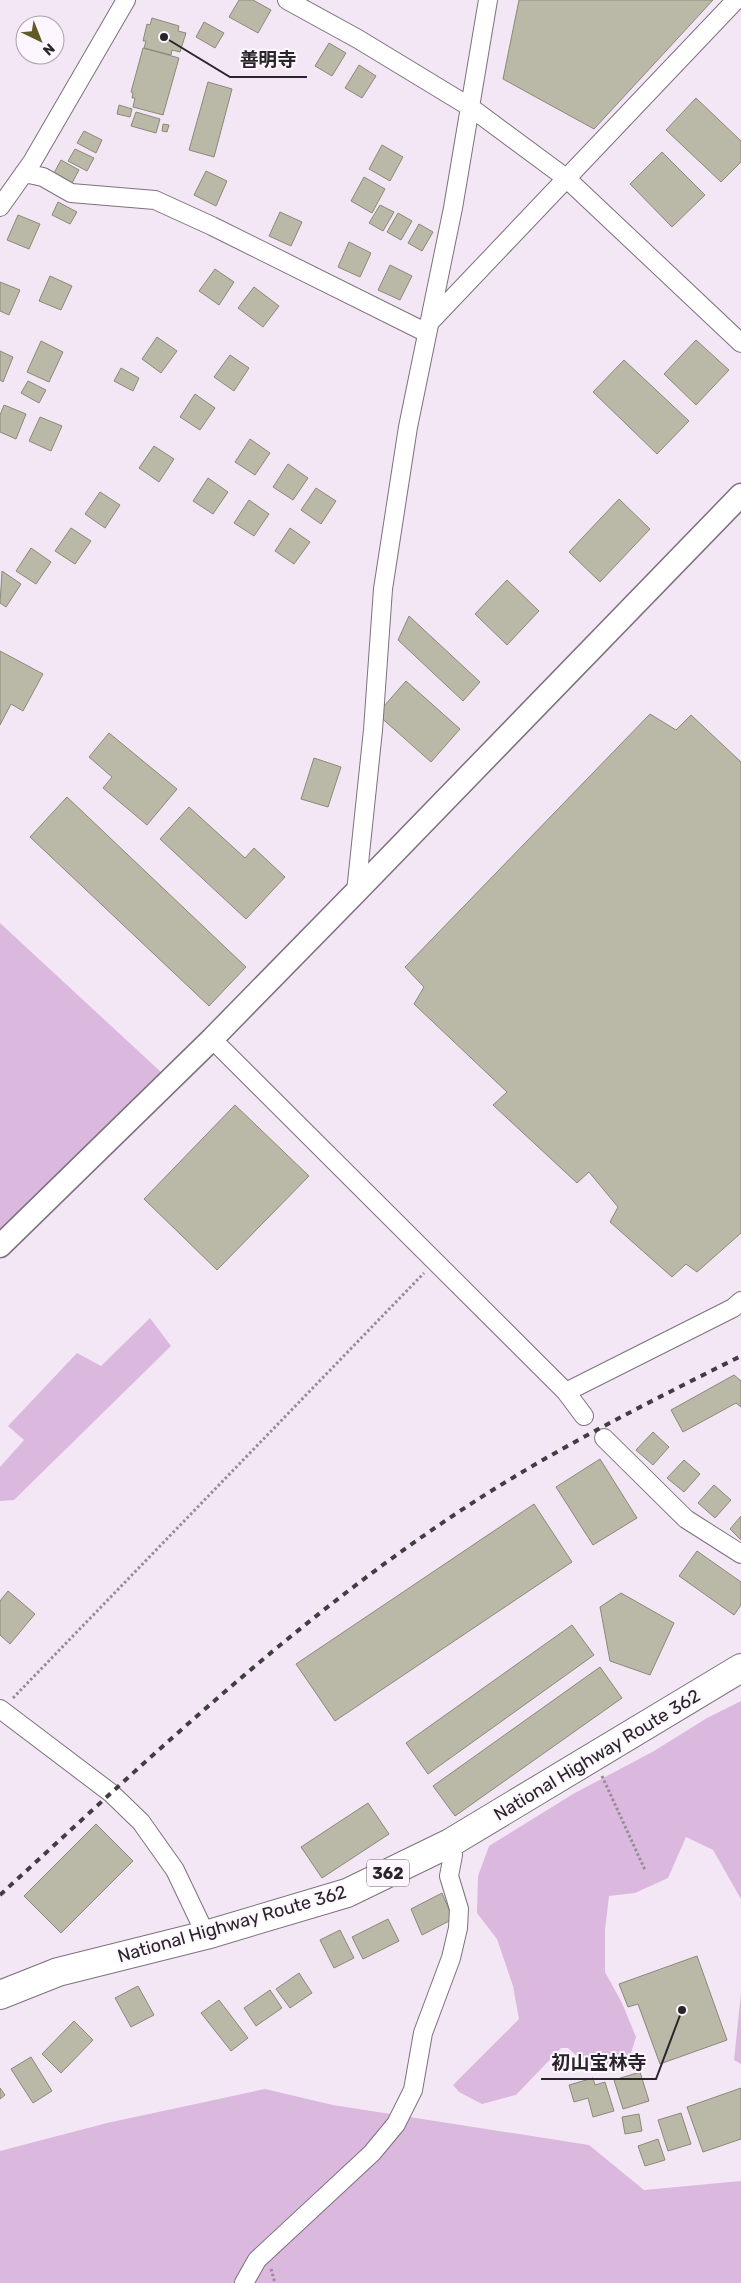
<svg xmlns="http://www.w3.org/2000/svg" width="741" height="2283" viewBox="0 0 741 2283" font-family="Rubik,'Noto Sans JP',sans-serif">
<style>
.green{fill:#dbb9de}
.building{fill:#bab9a8;stroke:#8b8979}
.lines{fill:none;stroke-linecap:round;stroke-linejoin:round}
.minor-casing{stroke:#7c717d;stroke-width:20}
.tertiary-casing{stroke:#7c717d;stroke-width:25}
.trunk-casing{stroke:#7c717d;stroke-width:30}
.path{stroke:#958c95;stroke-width:3;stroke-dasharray:2.5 2.5;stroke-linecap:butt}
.minor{stroke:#fff;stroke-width:18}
.tertiary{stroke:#fff;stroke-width:22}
.trunk{stroke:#fff;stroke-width:28}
.rail{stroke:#423c43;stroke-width:4;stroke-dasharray:6 6;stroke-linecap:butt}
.labels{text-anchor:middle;stroke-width:4;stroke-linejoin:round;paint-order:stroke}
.shield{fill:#fef6ff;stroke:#6a646a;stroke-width:1}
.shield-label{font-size:16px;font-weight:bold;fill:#2a252a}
.street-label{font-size:18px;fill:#2a252a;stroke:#fef6ff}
.leader{fill:none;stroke:#2a252a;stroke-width:2}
.callout-dot{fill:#2a252a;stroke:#fef6ff;stroke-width:2}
.callout-label{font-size:19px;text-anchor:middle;font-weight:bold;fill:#2a252a;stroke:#fef6ff;stroke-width:4;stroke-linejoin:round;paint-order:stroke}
</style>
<rect width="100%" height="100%" fill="#f4e7f5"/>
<!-- green -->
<path class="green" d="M0,923L162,1073L0,1244Z
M150,1318L171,1346L14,1500L0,1501V1467L24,1440L8,1426L77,1353L101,1366Z
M741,1701V1899L713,1850L686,1837L668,1878L635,1893L609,1896L605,1930V1972L622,2003L636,2037L628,2063L592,2070L568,2048H561L516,2095L482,2104L459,2092L453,2085L519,2019L513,1986L497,1939L477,1913L478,1876L489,1846L573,1794L654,1751L707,1718Z
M741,1993V2064L734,2060Z
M265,2089L333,2105L589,2145L644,2190L741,2181V2283H0V2151L107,2123Z"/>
<!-- building -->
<path class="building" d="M239,0H253L271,10L258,33L229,17Z
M519,0H713L594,129L503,79Z
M152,18L179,26L178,31L186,33L180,52L172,50L171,55L144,48L146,41H143L147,24L150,25Z
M204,22L224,33L215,48L196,37Z
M329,43L346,53L332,76L315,66Z
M143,48L179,58L163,115L133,107L135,98H132L133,93L131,92Z
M359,65L376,76L362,98L345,88Z
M208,82L232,89L214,157L189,150Z
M696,98L741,141V162L721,182L666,130Z
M119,105L132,109L130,117L117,114Z
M136,112L160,119L156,133L131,126Z
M163,124L169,125L167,132L162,131Z
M84,131L102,140L96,153L77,143Z
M382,145L403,157L390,181L369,169Z
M75,149L94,158L87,171L68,161Z
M662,152L705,195L672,227L630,184Z
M61,160L79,170L72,183L54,173Z
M206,171L227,181L216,206L194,195Z
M364,177L385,189L372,213L351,201Z
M58,202L77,212L70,224L52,215Z
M380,205L394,212L383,231L369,223Z
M280,212L302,222L291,246L269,236Z
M398,213L412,221L401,240L387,232Z
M18,215L40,224L29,249L7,240Z
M419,224L433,232L422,251L408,243Z
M349,242L371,253L360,277L338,267Z
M390,265L412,276L400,300L378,290Z
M215,269L234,282L219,305L199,291Z
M50,276L72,286L61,310L39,301Z
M0,282L20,290L9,315L0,311Z
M254,287L279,306L263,327L238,308Z
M157,337L177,351L161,373L142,359Z
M696,340L729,370L696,405L664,374Z
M41,341L63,352L49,382L27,372Z
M0,351L13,357L3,382L0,380Z
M230,355L249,368L234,391L214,377Z
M624,360L689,421L657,454L593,392Z
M121,368L139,378L133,391L114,381Z
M28,381L46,390L39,403L21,393Z
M195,394L215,408L200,430L180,417Z
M4,405L26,414L16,439L0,432V415Z
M40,417L62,426L51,451L29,441Z
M250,439L270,453L255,475L235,462Z
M154,446L174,459L159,482L139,468Z
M288,464L308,478L293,500L273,487Z
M208,478L228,492L213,514L193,501Z
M316,488L336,501L321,524L301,510Z
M100,492L120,505L105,528L85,514Z
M619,499L650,529L600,582L569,552Z
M249,500L269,514L254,536L234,523Z
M71,528L91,541L75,564L55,551Z
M290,528L310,542L294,564L275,551Z
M31,548L51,562L36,584L16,571Z
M2,571L21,584L6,607L0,603Z
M507,580L539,611L507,645L475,614Z
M409,616L480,682L463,701L398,640Z
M0,651L43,674L23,711L11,704L0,725Z
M406,681L460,729L431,762L377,714Z
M650,714L676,730L691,715L741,762V1233L697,1272L686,1264L672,1277L610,1222L618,1207L589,1172L577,1183L493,1105L507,1092L414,1004L424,987L405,967Z
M109,733L177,789L147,825L103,788L112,777L89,757Z
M314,758L341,767L328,807L301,799Z
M67,797L246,967L209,1006L30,837Z
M189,807L245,858L254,848L285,877L246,919L160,839Z
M235,1105L309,1176L217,1270L144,1199Z
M734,1375L741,1381V1407L736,1403L683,1432L671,1410Z
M653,1432L669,1447L653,1465L636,1450Z
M600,1459L637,1518L593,1545L556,1487Z
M684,1460L700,1474L684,1492L667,1478Z
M714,1485L731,1500L715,1518L698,1503Z
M534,1504L572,1562L335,1721L296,1664Z
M741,1516V1540L730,1529Z
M697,1551L741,1582V1605L734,1615L679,1576Z
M8,1591L35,1614L10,1644L0,1635V1601Z
M621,1593L674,1623L650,1675L610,1661L600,1607Z
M572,1625L594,1655L428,1774L406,1743Z
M600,1667L622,1698L455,1816L433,1786Z
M368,1803L389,1834L322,1878L301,1847Z
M96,1824L133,1861L61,1933L24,1896Z
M442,1893L453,1919L422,1935L411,1909Z
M388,1919L399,1941L363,1959L352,1937Z
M340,1930L354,1958L334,1968L320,1940Z
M697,1956L727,2040L660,2064L638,2004L628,2007L619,1984Z
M299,1973L312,1993L290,2008L276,1989Z
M138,1986L154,2015L131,2027L115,1998Z
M270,1990L282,2008L256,2026L244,2008Z
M219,2000L248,2038L231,2051L201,2013Z
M74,2021L93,2040L61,2073L42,2054Z
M31,2057L52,2091L33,2103L11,2069Z
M640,2072L649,2101L623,2109L614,2080Z
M593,2078L595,2085L605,2082L614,2111L593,2117L588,2098L574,2102L569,2085Z
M0,2088L5,2095L0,2099Z
M741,2088V2139L703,2152L687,2107Z
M681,2113L691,2144L668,2151L658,2120Z
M639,2114L642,2131L625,2134L622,2117Z
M658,2139L665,2160L645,2166L638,2146Z"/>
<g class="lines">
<defs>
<path id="minor" d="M287,0L358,39L470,107L566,178L741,343
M24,173L43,177L71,193L155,200L212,226L427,333
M0,207L32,162L126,0
M429,323L736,0
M356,892L373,730L383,589L408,427L453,208L488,0
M212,1039L566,1392L584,1416
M566,1392L733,1308L741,1301
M604,1438L686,1519L741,1554
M0,1709L111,1793L141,1822L175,1870L206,1935
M244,2283L257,2260L372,2153L396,2124L413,2090L423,2033L451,1958L458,1928L459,1909L449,1876L453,1855L450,1843"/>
<path id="tertiary" d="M0,1246L212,1039L356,892L741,495"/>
<path id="trunk" d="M0,1995L58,1972L206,1935L347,1893L450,1843L741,1668"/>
</defs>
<!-- minor casing -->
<use href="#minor" class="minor-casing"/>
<!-- tertiary casing -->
<use href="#tertiary" class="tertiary-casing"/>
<!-- trunk casing -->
<use href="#trunk" class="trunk-casing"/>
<!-- path -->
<path class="path" d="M13,1698L424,1273
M602,1776L645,1870
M271,2269L275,2283"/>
<!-- minor -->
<use href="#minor" class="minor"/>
<!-- tertiary -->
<use href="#tertiary" class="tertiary"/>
<!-- trunk -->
<use href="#trunk" class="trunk"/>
<!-- rail -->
<path class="rail" d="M0,1895C145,1762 289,1625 454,1515C545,1454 643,1405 741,1356"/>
</g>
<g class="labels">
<!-- shield labels -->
<rect class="shield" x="367" y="1859.5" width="42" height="27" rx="4"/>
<g class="shield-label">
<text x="388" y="1879">362</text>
</g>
<!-- street labels -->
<g class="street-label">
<text transform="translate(597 1755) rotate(-31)" y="6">National Highway Route 362</text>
<text transform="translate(232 1924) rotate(-16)" y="6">National Highway Route 362</text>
</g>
</g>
<!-- callouts -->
<path class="leader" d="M164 37L230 77H307M682 2010L656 2079H541"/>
<g class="callout-dot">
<circle cx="164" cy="37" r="5"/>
<circle cx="682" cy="2010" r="5"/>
</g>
<g class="callout-label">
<text x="268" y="66">善明寺</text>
<text x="599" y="2069">初山宝林寺</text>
</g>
<!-- north arrow -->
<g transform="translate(40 40) rotate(137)"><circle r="24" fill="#fef6ff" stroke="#a9a2aa"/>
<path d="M0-4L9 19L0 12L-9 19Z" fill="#605a27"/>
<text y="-8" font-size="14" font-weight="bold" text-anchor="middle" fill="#2a252a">N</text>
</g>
</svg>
